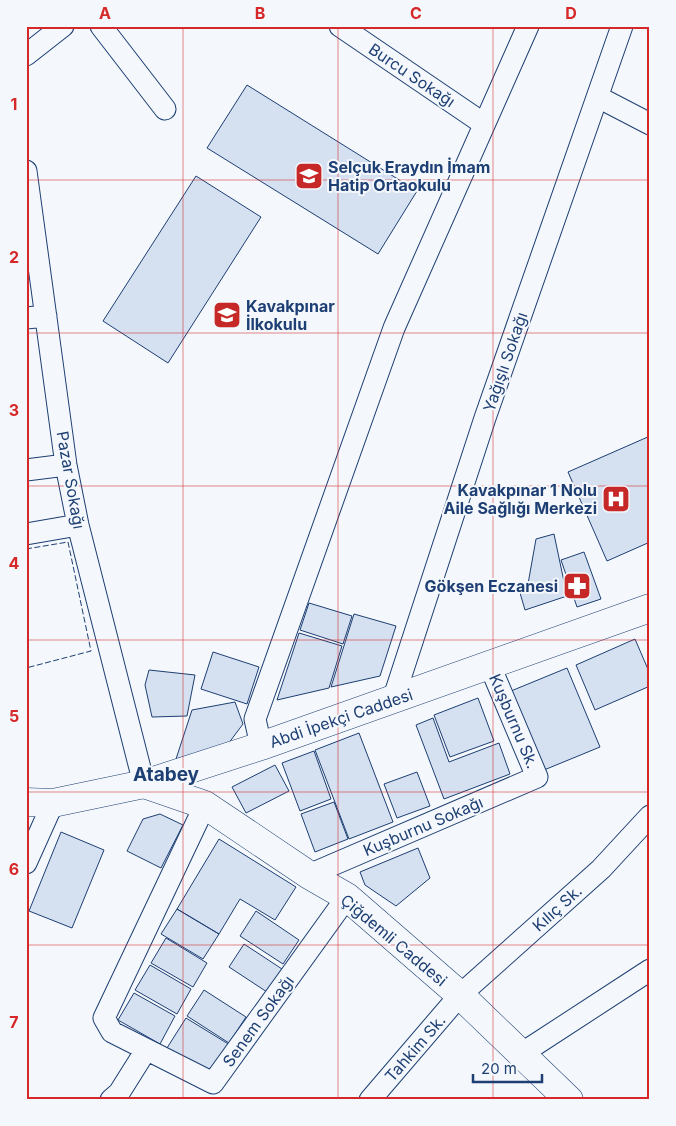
<svg xmlns="http://www.w3.org/2000/svg" width="676" height="1126" viewBox="0 0 676 1126" font-family="Inter,sans-serif">
<style>
.building{fill:#d5e0f0;stroke:#1d3f73}
.lines{fill:none;stroke-linecap:round;stroke-linejoin:round}
.street-casing{stroke:#1d3f73;stroke-width:23}
.secondary-casing{stroke:#1d3f73;stroke-width:29}
.street{stroke:#f4f7fb;stroke-width:21}
.secondary{stroke:#f4f7fb;stroke-width:28}
.fence{stroke:#1d3f73;stroke-width:1;stroke-dasharray:6 2.5;stroke-linecap:butt}
.grid{fill:none;stroke:#d62828;stroke-width:1;stroke-opacity:0.55}
.labels{text-anchor:middle;stroke-width:4;stroke-linejoin:round;paint-order:stroke}
.street-label{font-size:16px;fill:#1d3f73;stroke:#f4f7fb}
.poi-label{font-size:16px;font-weight:bold;fill:#1d3f73;stroke:#f4f7fb;text-anchor:start}
.quarter-label{font-size:19px;font-weight:bold;fill:#1d3f73;stroke:#f4f7fb}
.neatline{fill:none;stroke:#d62828;stroke-width:2}
.grid-label{font-size:16px;text-anchor:middle;font-weight:bold;fill:#d62828}
</style>
<rect width="100%" height="100%" fill="#f4f7fb"/>
<!-- building -->
<path class="building" d="M247,85L417,191L378,254L207,148Z
M196,176L261,217L168,363L103,321Z
M650,436V542L607,561L568,472Z
M554,534L567,596L525,610L518,586L528,584L536,539Z
M584,552L601,599L577,607L561,560Z
M309,603L352,616L343,644L300,630Z
M354,614L396,626L380,676L331,687Z
M299,633L342,646L329,688L277,700Z
M635,639L650,674V686L595,710L576,665Z
M213,652L259,667L247,704L201,689Z
M567,668L600,747L544,770L511,691Z
M149,670L195,675L187,716L152,717L145,685Z
M478,698L494,741L450,757L434,715Z
M235,702L243,724L228,744L176,759L192,710Z
M433,718L449,762L499,743L510,774L444,799L416,725Z
M359,733L393,822L349,839L315,750Z
M314,751L331,799L300,811L282,763Z
M275,765L289,791L246,813L232,787Z
M417,772L430,806L397,818L384,784Z
M334,802L348,839L315,852L301,814Z
M160,814L183,825L161,868L127,851L143,819Z
M61,832L104,850L72,928L29,911Z
M219,839L296,887L275,920L240,899L219,934L177,909Z
M418,848L430,878L396,906L365,885L360,872Z
M177,909L219,934L203,959L161,934Z
M256,911L299,940L283,964L240,936Z
M166,938L207,963L193,987L151,963Z
M244,944L282,969L267,992L229,967Z
M150,965L191,989L177,1014L135,990Z
M204,990L246,1017L229,1043L187,1016Z
M134,993L175,1016L160,1044L118,1020Z
M186,1018L230,1045L211,1075L167,1048Z"/>
<g class="lines">
<defs>
<path id="street" d="M101,26L165,109
M340,26L484,124
M26,55L63,26
M598,97L650,124
M26,171L66,465L78,525L144,784
M26,318L46,316
M26,470L66,465
M26,534L78,525
M393,700L485,418L622,26
M261,746L255,719L394,328L528,26
M205,805L104,1018L112,1032L213,1083L347,897
M26,863L53,803
M309,875L537,777L490,666
M521,1054L650,970
M111,1100L119,1093L146,1050
M370,1100L460,995L601,869L650,816"/>
<path id="secondary" d="M144,784L205,805L309,875L347,897L460,995L569,1100
M26,802L53,803L144,784L261,746L650,608"/>
</defs>
<!-- street casing -->
<use href="#street" class="street-casing"/>
<!-- secondary casing -->
<use href="#secondary" class="secondary-casing"/>
<!-- street -->
<use href="#street" class="street"/>
<!-- secondary -->
<use href="#secondary" class="secondary"/>
<!-- fence -->
<path class="fence" d="M26,549L68,542L91,651L26,668"/>
</g>
<!-- grid -->
<path class="grid" d="M183,26V1100M338,26V1100M493,26V1100M26,180H650M26,333H650M26,486H650M26,640H650M26,792H650M26,945H650"/>
<!-- icons -->
<defs>
<symbol id="school-square" viewBox="-11 -11 22 22"><rect x="-9" y="-9" width="18" height="18" rx="4" fill="#c62828" stroke="#f4f7fb"/><path d="M0-5L7-2L0 1L-7-2ZM-4 1L0 2.5L4 1V4Q0 6-4 4Z" fill="#fff"/></symbol>
<symbol id="hospital-square" viewBox="-11 -11 22 22"><rect x="-9" y="-9" width="18" height="18" rx="4" fill="#c62828" stroke="#f4f7fb"/><path d="M-5-5h3v3.5h4V-5h3V5h-3V1.5h-4V5h-3Z" fill="#fff"/></symbol>
<symbol id="pharmacy-square" viewBox="-11 -11 22 22"><rect x="-9" y="-9" width="18" height="18" rx="4" fill="#c62828" stroke="#f4f7fb"/><path d="M-2-6h4v4h4v4h-4v4h-4v-4h-4v-4h4Z" fill="#fff"/></symbol>
</defs>
<g fill-rule="evenodd">
<use href="#school-square" x="293" y="160" width="32" height="32"/>
<use href="#school-square" x="211" y="299" width="32" height="32"/>
<use href="#hospital-square" x="600" y="483" width="32" height="32"/>
<use href="#pharmacy-square" x="561" y="570" width="32" height="32"/>
</g>
<g class="labels">
<!-- street labels -->
<g class="street-label">
<text transform="translate(412 75) rotate(34)" y="6">Burcu Sokağı</text>
<text transform="translate(505 362) rotate(-71)" y="6">Yağışlı Sokağı</text>
<text transform="translate(71 480) rotate(80)" y="6">Pazar Sokağı</text>
<text transform="translate(341 718) rotate(-19)" y="6">Abdi İpekçi Caddesi</text>
<text transform="translate(514 721) rotate(67)" y="6">Kuşburnu Sk.</text>
<text transform="translate(423 826) rotate(-23)" y="6">Kuşburnu Sokağı</text>
<text transform="translate(557 908) rotate(-42)" y="6">Kılıç Sk.</text>
<text transform="translate(394 940) rotate(40)" y="6">Çiğdemli Caddesi</text>
<text transform="translate(258 1021) rotate(-54)" y="6">Senem Sokağı</text>
<text transform="translate(415 1048) rotate(-49)" y="6">Tahkim Sk.</text>
</g>
<!-- poi labels -->
<g class="poi-label">
<text x="328" y="173">Selçuk Eraydın İmam<tspan x="328" dy="18">Hatip Ortaokulu</tspan></text>
<text x="246" y="312">Kavakpınar<tspan x="246" dy="18">İlkokulu</tspan></text>
<text x="597" y="496" text-anchor="end">Kavakpınar 1 Nolu<tspan x="597" dy="18">Aile Sağlığı Merkezi</tspan></text>
<text x="558" y="592" text-anchor="end">Gökşen Eczanesi</text>
</g>
<!-- quarter labels -->
<g class="quarter-label">
<text x="166" y="781">Atabey</text>
</g>
</g>
<!-- border -->
<rect width="676" height="1126" fill="none" stroke="#f4f7fb" stroke-width="55"/>
<!-- scale -->
<path d="M473 1074v8h69v-8" fill="none" stroke="#1d3f73" stroke-width="2.5"/>
<text x="481" y="1074" font-size="15" fill="#1d3f73" stroke="#f4f7fb" stroke-width="4" paint-order="stroke">20 m</text>
<rect x="28" y="28" width="620" height="1070" class="neatline"/>
<g class="grid-label">
<text x="105" y="19">A</text>
<text x="260" y="19">B</text>
<text x="416" y="19">C</text>
<text x="571" y="19">D</text>
<text x="14" y="110">1</text>
<text x="14" y="263">2</text>
<text x="14" y="416">3</text>
<text x="14" y="569">4</text>
<text x="14" y="722">5</text>
<text x="14" y="875">6</text>
<text x="14" y="1028">7</text>
</g>
</svg>
